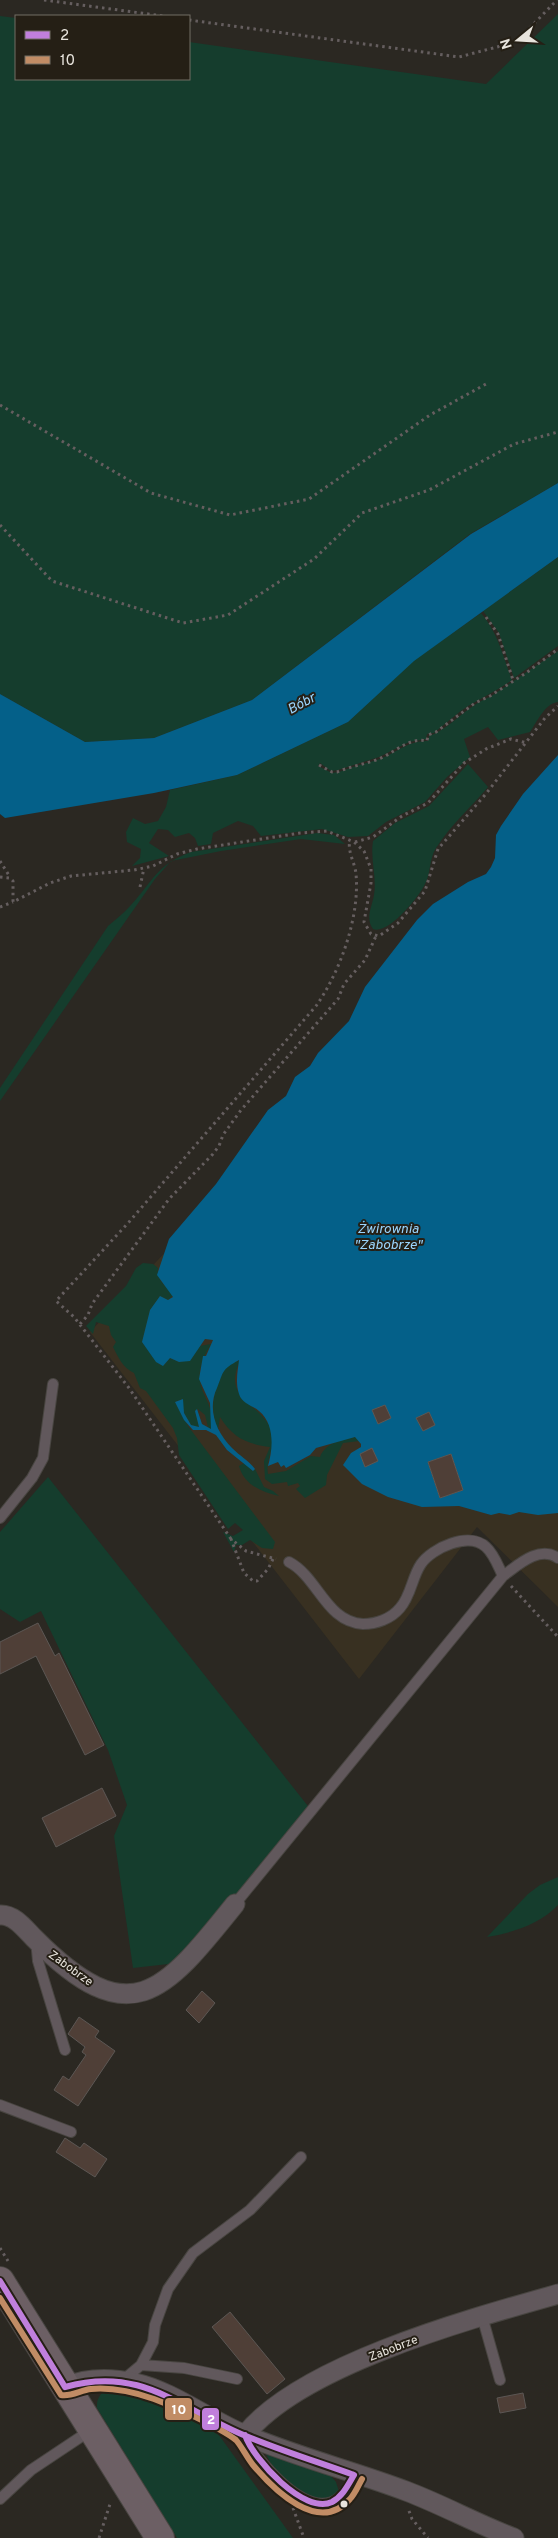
<svg xmlns="http://www.w3.org/2000/svg" width="558" height="2538" viewBox="0 0 558 2538" font-family="Overpass,sans-serif">
<style>
.built{fill:#383021}
.green{fill:#153d2d}
.water{fill:#046089;fill-rule:evenodd}
.building{fill:#4f3f37;stroke:#5c5754}
.lines{fill:none;stroke-linecap:round;stroke-linejoin:round}
.lane-casing{stroke:#484541;stroke-width:12}
.street-casing{stroke:#484541;stroke-width:21}
.primary-casing{stroke:#484541;stroke-width:30}
.path{stroke:#655e5f;stroke-width:3;stroke-dasharray:2.5 4;stroke-linecap:butt}
.lane{stroke:#61585c;stroke-width:10}
.street{stroke:#61585c;stroke-width:19}
.primary{stroke:#6c5f64;stroke-width:28}
.bus-1-casing{stroke:#251f15;stroke-width:10}
.bus-2-casing{stroke:#251f15;stroke-width:10}
.bus-1{stroke:#c07fdc;stroke-width:6}
.bus-2{stroke:#c18c65;stroke-width:6}
.bus-dot{fill:#e8e4dd;stroke:#251f15;stroke-width:2}
.labels{text-anchor:middle;stroke-width:4;stroke-linejoin:round;paint-order:stroke}
.street-label{font-size:12px;fill:#e8e4dd;stroke:#251f15}
.water-label{font-size:14px;font-style:italic;fill:#9ad5fd;stroke:#251f15}
.line-badge{stroke:#251f15;stroke-width:2}
.badge-label{font-size:14px;text-anchor:middle;font-weight:bold;fill:#fff}
</style>
<rect width="100%" height="100%" fill="#2b2822"/>
<!-- built -->
<path class="built" d="M372,1033L558,1208V1607L477,1527L359,1679L90,1332Z"/>
<!-- green -->
<path class="green" d="M558,14V483L470,534L252,700L154,738L85,742L0,694V16L16,18V79H189V42L486,84Z
M558,557V646L514,678L499,633L483,611Z
M481,613C499,635 502,654 512,680C498,690 483,697 468,706C456,714 445,724 434,733L427,734L426,739L409,742L379,757L338,770L331,771L320,763L318,766L332,773L339,772C351,767 364,764 377,760C395,754 408,740 428,741L429,736C450,729 466,706 490,697L558,651V702C545,703 537,722 530,732L498,740L488,727L464,739L470,757L447,777L425,802L386,822L368,836L348,837L322,829L261,836L253,826L238,821L213,833L211,844L198,846L195,838L189,833L175,837L168,830L158,829L149,843L169,856L132,866L140,858L141,849L127,842L126,832L133,818L145,824L158,821L166,807L170,790L237,775L348,722L413,661Z
M468,764L488,787C471,807 450,826 436,848C429,859 431,873 425,884C419,897 388,935 373,929C365,918 372,907 374,895C377,877 370,859 373,841L395,823L429,806Z
M317,833L334,835L345,844L301,839L221,851L171,861L155,879L0,1101V1088L108,926C116,919 124,913 131,905C154,880 156,865 191,852Z
M143,1263L153,1264L158,1268C156,1281 167,1286 173,1295L168,1300L160,1296L150,1310L142,1342L160,1365H164L170,1358L179,1362L190,1360L200,1346L211,1344C205,1354 198,1367 200,1381C202,1398 216,1407 211,1430L208,1427L205,1415L198,1409L195,1411L199,1427L191,1425L184,1413L182,1399L175,1402L188,1426L275,1542L273,1549L262,1548L250,1540L242,1545H236L234,1552L223,1532L233,1536L243,1530L235,1523L228,1529L179,1455L177,1438L173,1428L146,1391L140,1388L134,1373C123,1368 118,1357 113,1347L116,1342L111,1335L109,1326L96,1322L93,1334L86,1326L126,1286L136,1268Z
M240,1360C221,1402 262,1402 272,1432C276,1446 265,1460 268,1474L286,1471L311,1456L320,1457C325,1443 343,1439 355,1437L359,1441L343,1443L327,1475L326,1485L305,1498L296,1489L300,1486L298,1483L288,1486L287,1482L272,1484L265,1479L264,1461L270,1447C247,1444 233,1438 220,1417L218,1430C208,1406 215,1387 226,1366Z
M244,1463L253,1471L255,1469L264,1487L273,1491L279,1496C262,1492 244,1485 239,1466Z
M48,1477L315,1815L195,1961L133,1968L114,1836L127,1805L108,1750L41,1611L20,1622L0,1609V1532Z
M558,1877V1905C540,1924 512,1933 487,1937L528,1894L540,1885Z
M113,2389L144,2398L216,2431L293,2538H177L97,2408C96,2397 102,2390 113,2389Z
M264,2450L330,2475L336,2482L340,2495C331,2508 322,2516 305,2511L270,2462Z"/>
<!-- water -->
<path class="water" d="M558,483V557L414,661L348,722L237,775L154,793L5,818L0,814V694L85,742L154,738L252,700L471,534Z
M558,755V1513L538,1515L519,1512L510,1515L499,1513L491,1515L459,1506L422,1507L388,1497L362,1484L343,1465L351,1453L361,1447V1444L355,1437L316,1448L310,1455L286,1468L284,1465L281,1467L278,1462L268,1466C273,1449 275,1424 259,1411C252,1405 242,1404 239,1394C235,1382 238,1370 239,1360C221,1370 224,1371 217,1388C207,1409 216,1432 232,1448C240,1456 248,1460 255,1469L253,1471L227,1450L216,1435L206,1430H193L184,1420L175,1402L183,1399L184,1413L191,1425L199,1427L195,1411L197,1409L202,1424L211,1429L210,1403L199,1379L203,1356H206L213,1340L205,1339L190,1361L179,1362L170,1358L163,1366L156,1362L142,1342L150,1310L160,1296L168,1300L173,1297L157,1275L169,1239L216,1184L268,1110L286,1096L295,1077L310,1066L318,1053L349,1021L365,987L417,920L433,904L468,882L486,874L491,867L495,858L496,835L501,826L523,794ZM451,1454L463,1490L440,1498L428,1462Z"/>
<!-- building -->
<path class="building" d="M385,1405L391,1418L378,1424L372,1410Z
M429,1412L435,1425L423,1431L416,1418Z
M372,1448L378,1461L365,1467L360,1454Z
M451,1454L463,1490L440,1498L428,1462Z
M38,1623L55,1656L59,1653L104,1745L85,1755L36,1656L0,1674V1642Z
M102,1788L116,1816L56,1847L42,1818Z
M202,1991L215,2003L199,2023L186,2010Z
M79,2017L99,2031L95,2037L115,2051L78,2106L54,2090L63,2076L69,2080L86,2055L82,2052L85,2047L68,2034Z
M65,2138L80,2148L84,2143L107,2159L95,2177L56,2152Z
M230,2312L285,2379L267,2394L212,2327Z
M523,2393L526,2408L500,2413L497,2398Z"/>
<g class="lines">
<defs>
<path id="lane" d="M0,1518L32,1478L43,1458L53,1384
M289,1562C318,1577 326,1622 363,1624C376,1624 391,1619 400,1608C411,1596 412,1577 421,1564C432,1548 469,1531 486,1547C494,1554 498,1566 503,1576
M235,1904L503,1576C518,1565 539,1545 558,1558
M36,1940L38,1961L65,2050
M0,2105L71,2132
M482,2316L500,2380
M141,2365L184,2368L237,2379
M122,2381L141,2365L153,2342L155,2325L168,2289L193,2253L250,2210L301,2157
M245,2436L248,2444C277,2484 329,2538 354,2475
M0,2499L31,2470L91,2430"/>
<path id="street" d="M0,1915C14,1914 25,1929 34,1938C130,2035 163,1994 235,1904
M65,2387C86,2378 112,2378 135,2383C172,2391 209,2420 245,2435C297,2457 353,2471 406,2491C443,2505 477,2524 514,2538
M245,2435C300,2365 473,2318 558,2294"/>
<path id="primary" d="M0,2281L160,2538"/>
</defs>
<!-- lane casing -->
<use href="#lane" class="lane-casing"/>
<!-- street casing -->
<use href="#street" class="street-casing"/>
<!-- primary casing -->
<use href="#primary" class="primary-casing"/>
<!-- path -->
<path class="path" d="M44,0L163,16
M189,20L459,57L516,42L557,0
M0,405L151,493L230,515L309,499L430,415L486,384
M0,525L52,581L183,623L228,615L314,559L362,513L429,490L514,444L558,432
M486,617L498,634L513,680
M319,765L332,772H337C351,766 367,764 381,758C397,751 409,737 427,741L428,735L436,732L475,703L490,696L526,673L558,649
M355,842L373,837L402,816L428,803L464,763L486,749L511,739L527,743
M0,861L10,877
M0,877L10,878L13,881V902L50,883L71,876L134,870L153,866L177,854L197,849L300,833L327,831L354,842L364,851L371,869V883L364,922L371,934L379,936L398,923L425,891L438,849L485,795L545,718L558,706
M140,887L144,868
M0,907L13,902
M80,1324L88,1315L92,1304L169,1199L213,1154L219,1146L223,1135L241,1110L338,999L344,984L365,960L376,936
M231,1539L129,1388L74,1317L56,1301L129,1222L316,1006C340,972 360,917 356,874C355,863 347,851 350,840
M273,1559L268,1569L257,1581H253L244,1573L231,1539L246,1551L276,1559
M511,1586L558,1637
M0,2248L8,2261
M293,2508L304,2538
M409,2511L412,2519L428,2538
M99,2538L111,2501"/>
<!-- lane -->
<use href="#lane" class="lane"/>
<!-- street -->
<use href="#street" class="street"/>
<!-- primary -->
<use href="#primary" class="primary"/>
<defs>
<path id="bus-1" d="M0,2281L65,2387
M65,2387C142,2365 180,2409 246,2436C282,2451 318,2462 354,2475
M245,2435C253,2459 304,2515 332,2502C343,2496 348,2485 354,2475"/>
<path id="bus-2" d="M0,2298L61,2395C71,2397 81,2390 91,2389C113,2387 134,2392 154,2399C175,2407 219,2427 236,2440C240,2444 248,2459 253,2465C274,2490 319,2535 350,2499C355,2494 358,2486 362,2479"/>
</defs>
<!-- bus-1 casing -->
<use href="#bus-1" class="bus-1-casing"/>
<!-- bus-2 casing -->
<use href="#bus-2" class="bus-2-casing"/>
<!-- bus-1 -->
<use href="#bus-1" class="bus-1"/>
<!-- bus-2 -->
<use href="#bus-2" class="bus-2"/>
</g>
<!-- markers -->
<circle class="bus-dot" cx="344" cy="2504" r="4.5"/>
<g class="labels">
<!-- street labels -->
<g class="street-label">
<text transform="translate(71 1968) rotate(36)" y="4">Zabobrze</text>
<text transform="translate(393 2348) rotate(-21)" y="4">Zabobrze</text>
</g>
<!-- water labels -->
<g class="water-label">
<text transform="translate(301 703) rotate(-28)" y="5">Bóbr</text>
<text x="388" y="1233">Żwirownia<tspan x="388" dy="16">"Zabobrze"</tspan></text>
</g>
</g>
<g class="line-badge">
<rect x="164" y="2397" width="29" height="24" rx="5" fill="#c18c65"/>
<rect x="201" y="2407" width="19" height="24" rx="5" fill="#c07fdc"/>
</g>
<g class="badge-label">
<text x="179" y="2414">10</text>
<text x="211" y="2424">2</text>
</g>
<!-- legend -->
<rect x="15" y="15" width="175" height="65" fill="#251f15" stroke="#736e65"/>
<rect x="25" y="31" width="25" height="8" fill="#c07fdc" stroke="#736e65"/>
<text x="60" y="40" font-size="15" fill="#e8e4dd">2</text>
<rect x="25" y="56" width="25" height="8" fill="#c18c65" stroke="#736e65"/>
<text x="60" y="65" font-size="15" fill="#e8e4dd">10</text>
<!-- north arrow -->
<g transform="translate(518 40) rotate(252)" stroke="#251f15" stroke-width="4" paint-order="stroke">
<path d="M0-4L9 19L0 12L-9 19Z" fill="#e8e4dd"/>
<text y="-8" font-size="14" font-weight="bold" text-anchor="middle" fill="#e8e4dd">N</text>
</g>
</svg>
